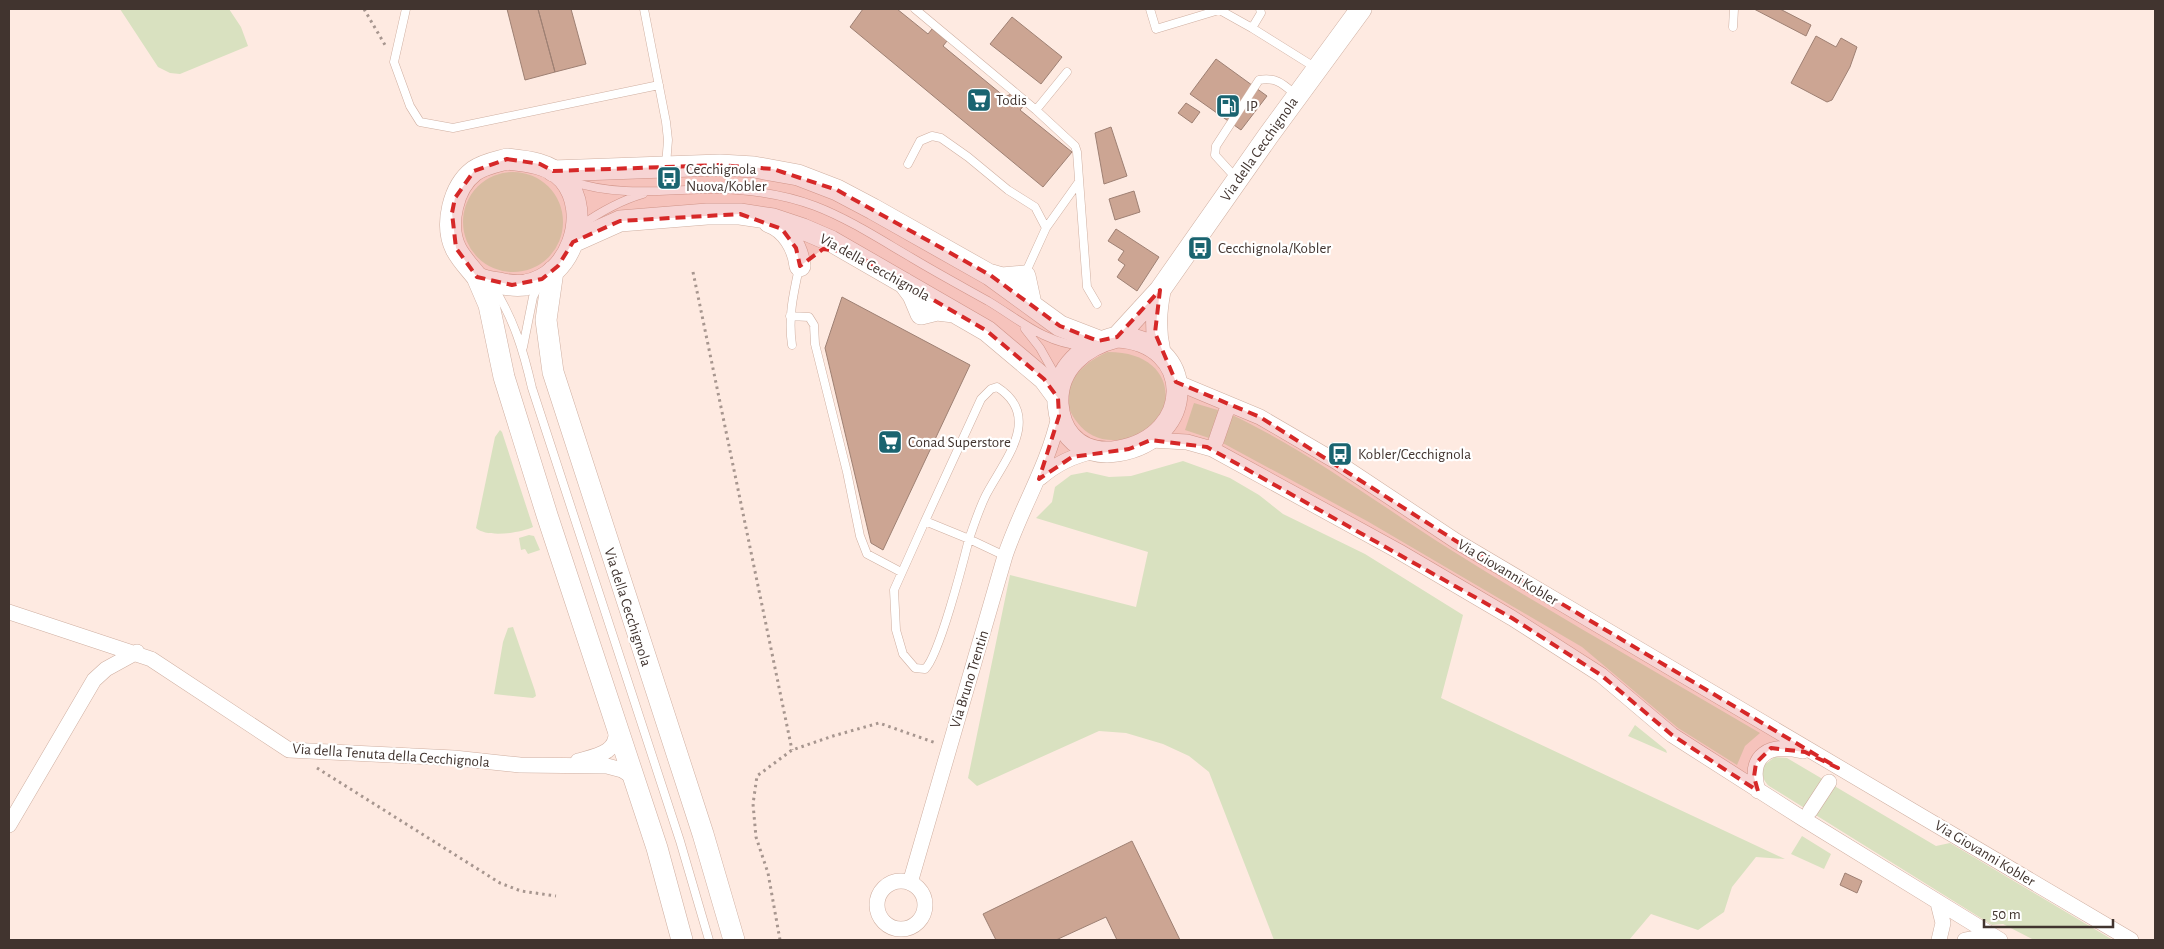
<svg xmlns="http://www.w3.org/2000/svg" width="2164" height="949" viewBox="0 0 2164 949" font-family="'Alegreya Sans',sans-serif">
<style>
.green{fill:#d9e1c0}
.building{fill:#cca593;stroke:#9e8073}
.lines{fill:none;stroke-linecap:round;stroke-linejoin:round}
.lane-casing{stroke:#cfafa1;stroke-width:9}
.street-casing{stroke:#cfafa1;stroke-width:16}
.secondary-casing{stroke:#cfafa1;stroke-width:22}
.path{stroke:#a7968f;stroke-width:3;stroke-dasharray:2.5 4;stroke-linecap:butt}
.lane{stroke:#fff;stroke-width:8}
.street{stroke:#fff;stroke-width:15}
.secondary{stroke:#fff;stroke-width:21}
.marked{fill:#d62828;fill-opacity:0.2;stroke:#d62828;stroke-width:4;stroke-dasharray:10 6;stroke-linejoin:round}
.labels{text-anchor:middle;stroke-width:4.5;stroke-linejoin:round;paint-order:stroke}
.poi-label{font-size:15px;fill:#41342f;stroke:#fff;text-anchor:start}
.street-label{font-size:15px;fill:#41342f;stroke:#fff}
</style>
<rect width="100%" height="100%" fill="#feeae1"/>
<!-- green -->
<path class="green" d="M120,9H229L241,27L248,46L180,74L170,73L158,67Z
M463 222a50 50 0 1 1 100 0a50 50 0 1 1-100 0Z
M1108,352C1191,352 1177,443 1113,440C1098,440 1086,434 1077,422C1053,392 1080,363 1108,352Z
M1194,403L1221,411L1212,439L1185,430Z
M1230,414C1309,451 1378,504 1451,550C1553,614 1657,672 1760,733L1745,746L1737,765L1678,728L1582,647L1367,521L1219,441Z
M500,430L502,432L533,527C520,533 487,538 476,528L495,437Z
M1183,461L1230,478L1259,495L1283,514L1365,554L1463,615L1441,698L1785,859L1756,857L1732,887L1724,912L1698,930L1651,914L1629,940H1274L1209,772L1189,756L1163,744L1126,733L1099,731L977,786L968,778L1010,575L1136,607L1148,552L1036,518L1052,502L1055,487L1071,475L1087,472L1109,477L1131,476Z
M529,535L534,536L540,550L528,554L525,549L521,550L519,538Z
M513,627L535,691L536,696L533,698L494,694L503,642L508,628Z
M1635,725L1666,750L1667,753L1628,736Z
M1775,757L1787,758L1936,846L1950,843L2113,940H2034L2003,924L1992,925L1769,786C1762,779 1762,774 1764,765Z
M1802,836L1831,854L1824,869L1791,854Z"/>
<!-- building -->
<path class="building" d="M507,9H538L555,72L525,80Z
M538,9H571L586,64L555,72Z
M863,9H897L928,34L932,29L947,41L943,46L1005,97L1011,94L1025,104L1020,110L1072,152L1043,187L850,27Z
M1754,9H1780L1811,25L1806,36Z
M1012,17L1062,57L1041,84L990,44Z
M1816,36L1836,47L1841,38L1857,47L1850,67L1832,100L1827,102L1791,83Z
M1216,59L1267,96L1241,130L1190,94Z
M1186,103L1200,112L1192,123L1178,113Z
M1111,127L1127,176L1104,184L1095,133Z
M1134,191L1140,212L1115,220L1109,199Z
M1116,229L1159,257L1137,291L1117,277L1125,265L1118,260L1124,251L1108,241Z
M842,297L970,365L883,550L871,543L825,348Z
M1132,841L1180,940H1117L1106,917L1056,940H996L983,914Z
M1845,873L1862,881L1857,893L1840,885Z"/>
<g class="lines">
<defs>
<path id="lane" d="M406,9L394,62L410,106L420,122L453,128L659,85
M644,9L666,122L668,140L666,165
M915,9L1036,110L1075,146L1077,152L1087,287L1097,304
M1150,9L1156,29L1219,10
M1218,9L1252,28
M1260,9L1261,13L1252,28L1316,68
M1733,27L1734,9
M1036,110L1067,72
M908,164L920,141L932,136L941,138L968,157L1008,190L1035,207L1046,228L1025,274
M1236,178L1215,155L1216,146L1259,80C1277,77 1283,84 1296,95
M571,181C616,197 664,190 710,189C745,189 783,194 815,206C849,219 881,240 912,258C937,273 963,287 988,301C1020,320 1044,343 1083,346
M580,226C600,212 619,201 643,194
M1046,228L1078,183
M493,286C514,320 523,349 532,388L680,841L709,940
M790,316L809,317L814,325L815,344L847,472L860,536L867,554L901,572
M1025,329L1040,348L1058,380
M792,345C788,318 793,295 799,268
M523,347L533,297L539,285
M925,521L981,399L991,389L997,387C1044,417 1003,462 986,495C979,509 974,525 969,539L1005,556
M925,521L969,539C963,563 939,656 925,669L915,668L903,654L896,630L894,590Z"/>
<path id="street" d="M1176,382L1260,417L1337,462L1456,541L2131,940
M1151,440L1187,442L1212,449L1398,551L1512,618L1601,675L1672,735L1805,820L2000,940
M1216,441L1226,412
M1040,478C1057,463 1074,455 1096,451
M9,612L151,659L289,750L454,758L520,765L607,766L622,770L630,775L633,781
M578,761C596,756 619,753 616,729
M1758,791C1747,754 1770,743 1803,751
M1810,811L1829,782
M9,825L94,680L106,669L137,652
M877 905a24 24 0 1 1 48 0a24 24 0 1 1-48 0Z
M910,883L1005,556C1021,508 1048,466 1059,416
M1938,903L1943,923L1939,940
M1965,940L1991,935"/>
<path id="secondary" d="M507,159C526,161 550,163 564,179C593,213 571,278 525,285C516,286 507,285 499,283C491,282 484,281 477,277C470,268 461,259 456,249C444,225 453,187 474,171C484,164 496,162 507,159Z
M553,171L720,165L754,167L798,175L837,190L873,209L990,275L1060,326L1099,341
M769,222C787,228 798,248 800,266
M573,242L620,221L707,214H740L773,219L803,229L831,241L987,331L1044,379L1058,398
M553,271L546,320L553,372L703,834L734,940
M992,275L1002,278L1025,276L1031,304
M477,277L489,305L504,377L547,515L657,848L682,940
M904,283L913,295L921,314L937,310L954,312
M1160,291C1156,313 1155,330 1160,352
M1117,337L1160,290L1268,136L1361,9
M1117,337C1197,341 1197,438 1118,451C1100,454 1082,450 1070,436C1062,427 1059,416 1058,404C1056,368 1084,345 1117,337Z"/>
</defs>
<!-- lane casing -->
<use href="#lane" class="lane-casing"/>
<!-- street casing -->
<use href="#street" class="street-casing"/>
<!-- secondary casing -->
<use href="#secondary" class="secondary-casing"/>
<!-- path -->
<path class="path" d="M364,9L385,45
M693,272L792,750
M317,768L500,883L521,891L556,896
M780,940L768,873L756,837L753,804L757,776L792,750L833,736L879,723L936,743"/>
<!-- lane -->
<use href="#lane" class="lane"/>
<!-- street -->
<use href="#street" class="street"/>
<!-- secondary -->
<use href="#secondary" class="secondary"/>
</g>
<!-- marked area -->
<path class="marked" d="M507,159L540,164L553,171L720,165L773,169L837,190L990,275L1060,326L1098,341L1117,337L1160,290L1155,333L1176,382L1260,417L1456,541L1838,768L1805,752L1771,748L1756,763L1754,777L1758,791L1672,735L1601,675L1512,618L1207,447L1151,440L1129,449L1072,457L1039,479L1059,416L1058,398L1044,379L987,331L851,252L823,249L800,266L796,248L782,229L740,214L620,221L573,242L558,266L542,279L512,285L477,277L456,248L452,213L455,198L474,171Z"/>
<!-- icons -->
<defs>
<symbol id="supermarket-square" viewBox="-11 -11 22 22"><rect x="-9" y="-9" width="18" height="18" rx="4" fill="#1a6470" stroke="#fff"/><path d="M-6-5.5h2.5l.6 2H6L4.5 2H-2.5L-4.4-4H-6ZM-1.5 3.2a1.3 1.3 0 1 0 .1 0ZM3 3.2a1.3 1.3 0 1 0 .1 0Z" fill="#fff"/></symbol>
<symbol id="fuel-square" viewBox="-11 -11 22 22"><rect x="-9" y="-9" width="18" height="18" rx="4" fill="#1a6470" stroke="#fff"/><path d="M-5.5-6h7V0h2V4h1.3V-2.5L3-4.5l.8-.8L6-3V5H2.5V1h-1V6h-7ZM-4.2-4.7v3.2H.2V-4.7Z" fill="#fff"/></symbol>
<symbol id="bus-square" viewBox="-11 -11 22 22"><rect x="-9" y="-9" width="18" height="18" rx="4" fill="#1a6470" stroke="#fff"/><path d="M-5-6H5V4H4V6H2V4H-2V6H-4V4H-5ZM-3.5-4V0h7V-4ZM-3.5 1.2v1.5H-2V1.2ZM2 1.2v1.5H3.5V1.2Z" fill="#fff"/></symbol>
</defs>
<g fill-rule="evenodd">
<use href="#supermarket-square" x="965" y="86" width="28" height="28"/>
<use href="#fuel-square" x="1214" y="92" width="28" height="28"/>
<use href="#bus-square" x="655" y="164" width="28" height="28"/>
<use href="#bus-square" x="1186" y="234" width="28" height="28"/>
<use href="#supermarket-square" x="876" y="428" width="28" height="28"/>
<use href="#bus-square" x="1326" y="440" width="28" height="28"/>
</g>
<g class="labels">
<!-- poi labels -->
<g class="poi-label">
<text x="996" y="105">Todis</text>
<text x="1246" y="111">IP</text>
<text x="686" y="174">Cecchignola<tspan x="686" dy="17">Nuova/Kobler</tspan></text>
<text x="1218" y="253">Cecchignola/Kobler</text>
<text x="908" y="447">Conad Superstore</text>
<text x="1358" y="459">Kobler/Cecchignola</text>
</g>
<!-- street labels -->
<g class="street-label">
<text transform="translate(1259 149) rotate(-55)" y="5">Via della Cecchignola</text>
<text transform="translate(875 267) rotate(29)" y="5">Via della Cecchignola</text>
<text transform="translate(1508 572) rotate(31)" y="5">Via Giovanni Kobler</text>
<text transform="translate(628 607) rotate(72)" y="5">Via della Cecchignola</text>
<text transform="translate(969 679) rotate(-73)" y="5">Via Bruno Trentin</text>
<text transform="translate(391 755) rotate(4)" y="5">Via della Tenuta della Cecchignola</text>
<text transform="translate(1985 853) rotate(31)" y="5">Via Giovanni Kobler</text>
</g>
</g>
<!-- border -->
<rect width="2164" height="949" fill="none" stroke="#41342f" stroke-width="20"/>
<!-- scale -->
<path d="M1984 919v8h129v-8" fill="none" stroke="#41342f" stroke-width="2.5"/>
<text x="1992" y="919" font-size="15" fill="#41342f" stroke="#ffffff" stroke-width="4" paint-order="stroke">50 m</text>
</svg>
